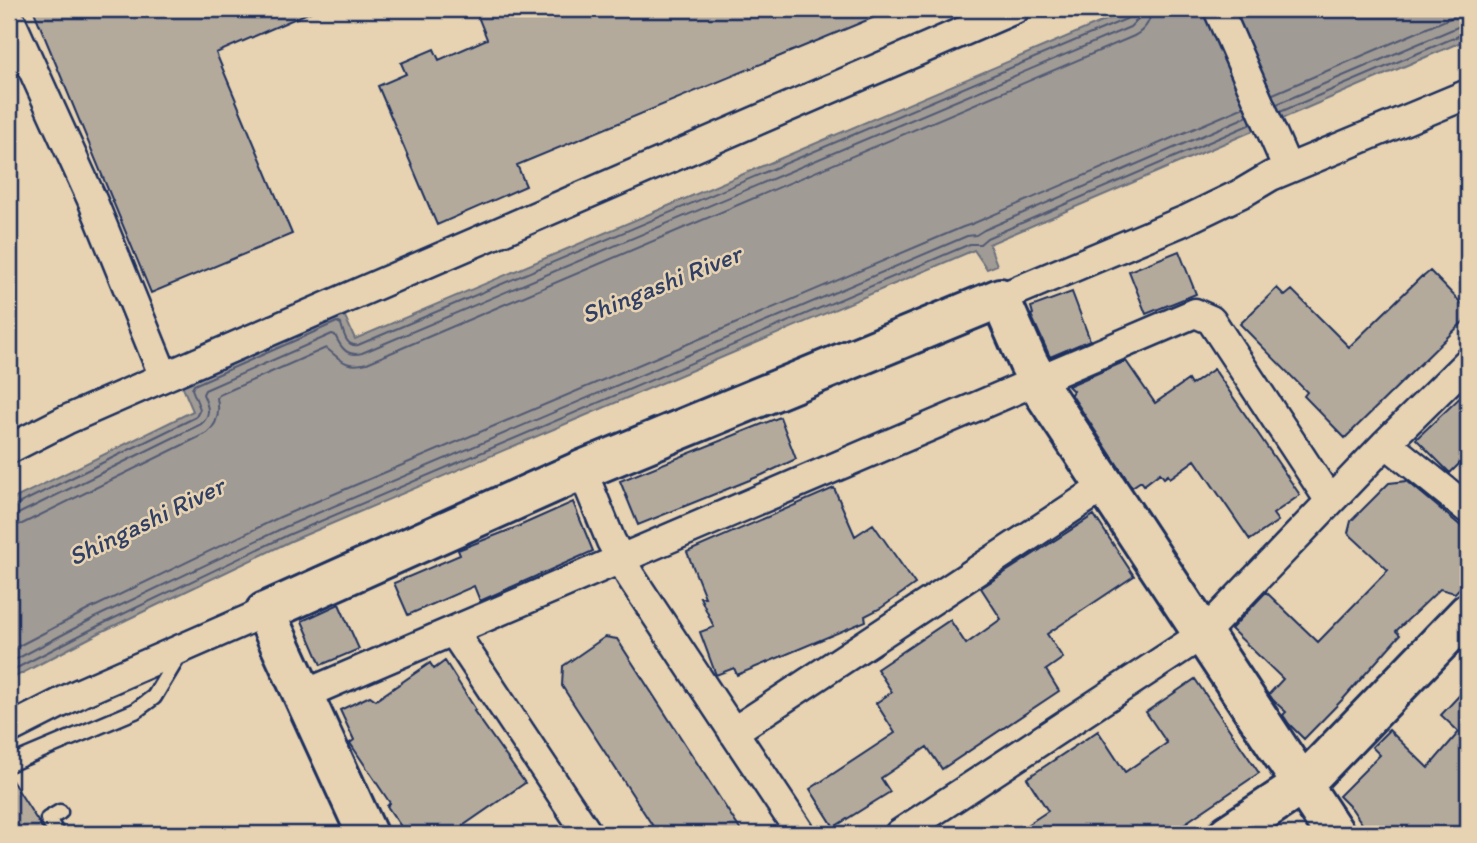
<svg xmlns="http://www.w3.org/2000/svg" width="1477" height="843" viewBox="0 0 1477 843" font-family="Itim,sans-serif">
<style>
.water{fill:#a19b95;stroke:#6b707f;stroke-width:2}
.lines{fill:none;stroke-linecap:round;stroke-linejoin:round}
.shore{stroke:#515a74;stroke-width:2}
.building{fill:#b4aa9c;stroke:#1b2f5e;stroke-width:2}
.lane-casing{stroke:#1b2f5e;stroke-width:19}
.street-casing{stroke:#1b2f5e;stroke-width:33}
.secondary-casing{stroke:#1b2f5e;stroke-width:44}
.lane{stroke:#e7d3b1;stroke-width:14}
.street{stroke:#e7d3b1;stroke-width:28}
.secondary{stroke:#e7d3b1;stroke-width:38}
.labels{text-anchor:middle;stroke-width:5;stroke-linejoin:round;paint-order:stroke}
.water-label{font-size:26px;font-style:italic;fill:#2f3f66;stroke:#e7d3b1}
</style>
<rect width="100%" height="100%" fill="#e7d3b1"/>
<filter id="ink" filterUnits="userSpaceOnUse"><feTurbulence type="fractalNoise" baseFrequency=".0143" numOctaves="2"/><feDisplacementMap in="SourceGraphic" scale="14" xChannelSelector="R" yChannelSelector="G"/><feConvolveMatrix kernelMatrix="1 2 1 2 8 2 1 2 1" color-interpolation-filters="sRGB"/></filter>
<g filter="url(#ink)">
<!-- water -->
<path class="water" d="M1132,9H1468V39L989,244L997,265L987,269L974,250L291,541L101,632L9,680V501L193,411L181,383L343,312L355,339Z"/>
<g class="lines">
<!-- shore -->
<path class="shore" d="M1273,94L1455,16L1468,14
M1277,104L1460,26L1468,24
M1280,112L1463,34L1468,33
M9,507L14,506L196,417L200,409L192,389L194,385L337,322L341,324C344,334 346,347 358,345L1126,19L1131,15L1132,9
M9,516L18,514L201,424C212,415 208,406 203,394L205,390L332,334L335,335C341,348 347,357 362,353L1130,27L1138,19L1140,9
M9,526L22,524L207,433C218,424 220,412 217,398L219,395L326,348C341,359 345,369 367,363L1134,36C1145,30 1151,21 1151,9
M9,651L90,609L280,517L963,227L972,224L1244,107
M9,663L94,618L285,527L967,236L976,235L984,230L1248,116
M9,672L98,626L288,535L970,244H980L987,238L1251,124"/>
</g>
<!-- building -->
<path class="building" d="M33,9H317L216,53L292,234L151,293Z
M475,9H894L517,165L526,186L437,225L378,86L406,74L401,63L434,49L439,60L487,39Z
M1179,251L1196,294L1146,314L1129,271Z
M1430,271L1468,310V317L1345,438L1304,396L1307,392L1240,324L1277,288L1285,296L1292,290L1349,347L1422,276L1423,277Z
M1072,292L1090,340L1050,357L1031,315L1033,314L1031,307Z
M1126,361L1155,403L1188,380L1191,385L1214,369L1300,495L1273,514L1278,521L1250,540L1195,460L1170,478L1168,475L1164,478L1160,473L1144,485L1141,481L1132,487L1071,394L1073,391L1068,386Z
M1468,390V455L1450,473L1416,439Z
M780,417L796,459L762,475L638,525L620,481Z
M1407,481L1468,532V579L1455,593L1440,589L1396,631L1400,635L1344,698L1304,739L1289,724L1283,715L1286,712L1273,700L1269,694L1283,679L1231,629L1266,592L1318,642L1388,570L1348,533L1351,521L1389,483Z
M834,488L855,536L873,524L915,584L881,608L865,616L866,621L737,675L734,668L716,675L700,632L714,627L700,597H705L687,552Z
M573,502L593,551L480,601L474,586L408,615L394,583L460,555L458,550L517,527Z
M1094,515L1134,576L1047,634L1063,658L1046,670L1059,691L942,769L927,747L881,778L890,792L834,827L810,789L895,733L876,703L892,692L877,669L950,620L966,644L1001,619L981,588Z
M339,604L359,649L321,665L302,621Z
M605,637L617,639L743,834H658L562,686L563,666Z
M445,661L476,710L474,711L525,783L451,834H406L387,806L390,803L350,743L354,740L340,710L370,696L376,700L430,663L434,669Z
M1195,679L1259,773L1169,834H1013L1048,811L1027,778L1098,731L1125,772L1167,743L1146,712Z
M1468,686V834H1369L1352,809L1339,796L1380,755L1372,747L1389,730L1428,768L1459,732L1441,715Z
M9,776L46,834H9Z"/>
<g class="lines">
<defs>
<path id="lane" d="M9,764L135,711L154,697L181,652
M57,834L48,819L60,812"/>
<path id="street" d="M1218,9L1288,169
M9,17L93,202L164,377
M1000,298L1186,220L1244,192L1271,176L1468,94
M1386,443L1468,509
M9,449L66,420L164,377L1015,9
M582,470L611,541L631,577L801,834
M453,631L588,834
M303,695L1195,313L1211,320L1330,501
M9,729L80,693L265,612
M733,732L1105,486
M899,834L1203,634L1386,443L1468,362"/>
<path id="secondary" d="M367,834L265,612L582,470L1000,298L1028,362L1046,396L1335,834
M1228,834L1302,785L1468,613"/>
</defs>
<!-- lane casing -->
<use href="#lane" class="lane-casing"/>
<!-- street casing -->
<use href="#street" class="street-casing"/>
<!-- secondary casing -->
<use href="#secondary" class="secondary-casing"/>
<!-- lane -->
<use href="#lane" class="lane"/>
<!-- street -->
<use href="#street" class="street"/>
<!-- secondary -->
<use href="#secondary" class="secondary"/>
</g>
</g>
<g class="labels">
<!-- water labels -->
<g class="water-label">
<text transform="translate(661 284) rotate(-22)" y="9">Shingashi River</text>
<text transform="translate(146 521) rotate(-26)" y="9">Shingashi River</text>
</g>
</g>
<!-- margin -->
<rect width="1477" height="843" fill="none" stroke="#e7d3b1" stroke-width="35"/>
<rect x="18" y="18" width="1442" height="808" fill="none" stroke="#1b2f5e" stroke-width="2.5" filter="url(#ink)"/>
</svg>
